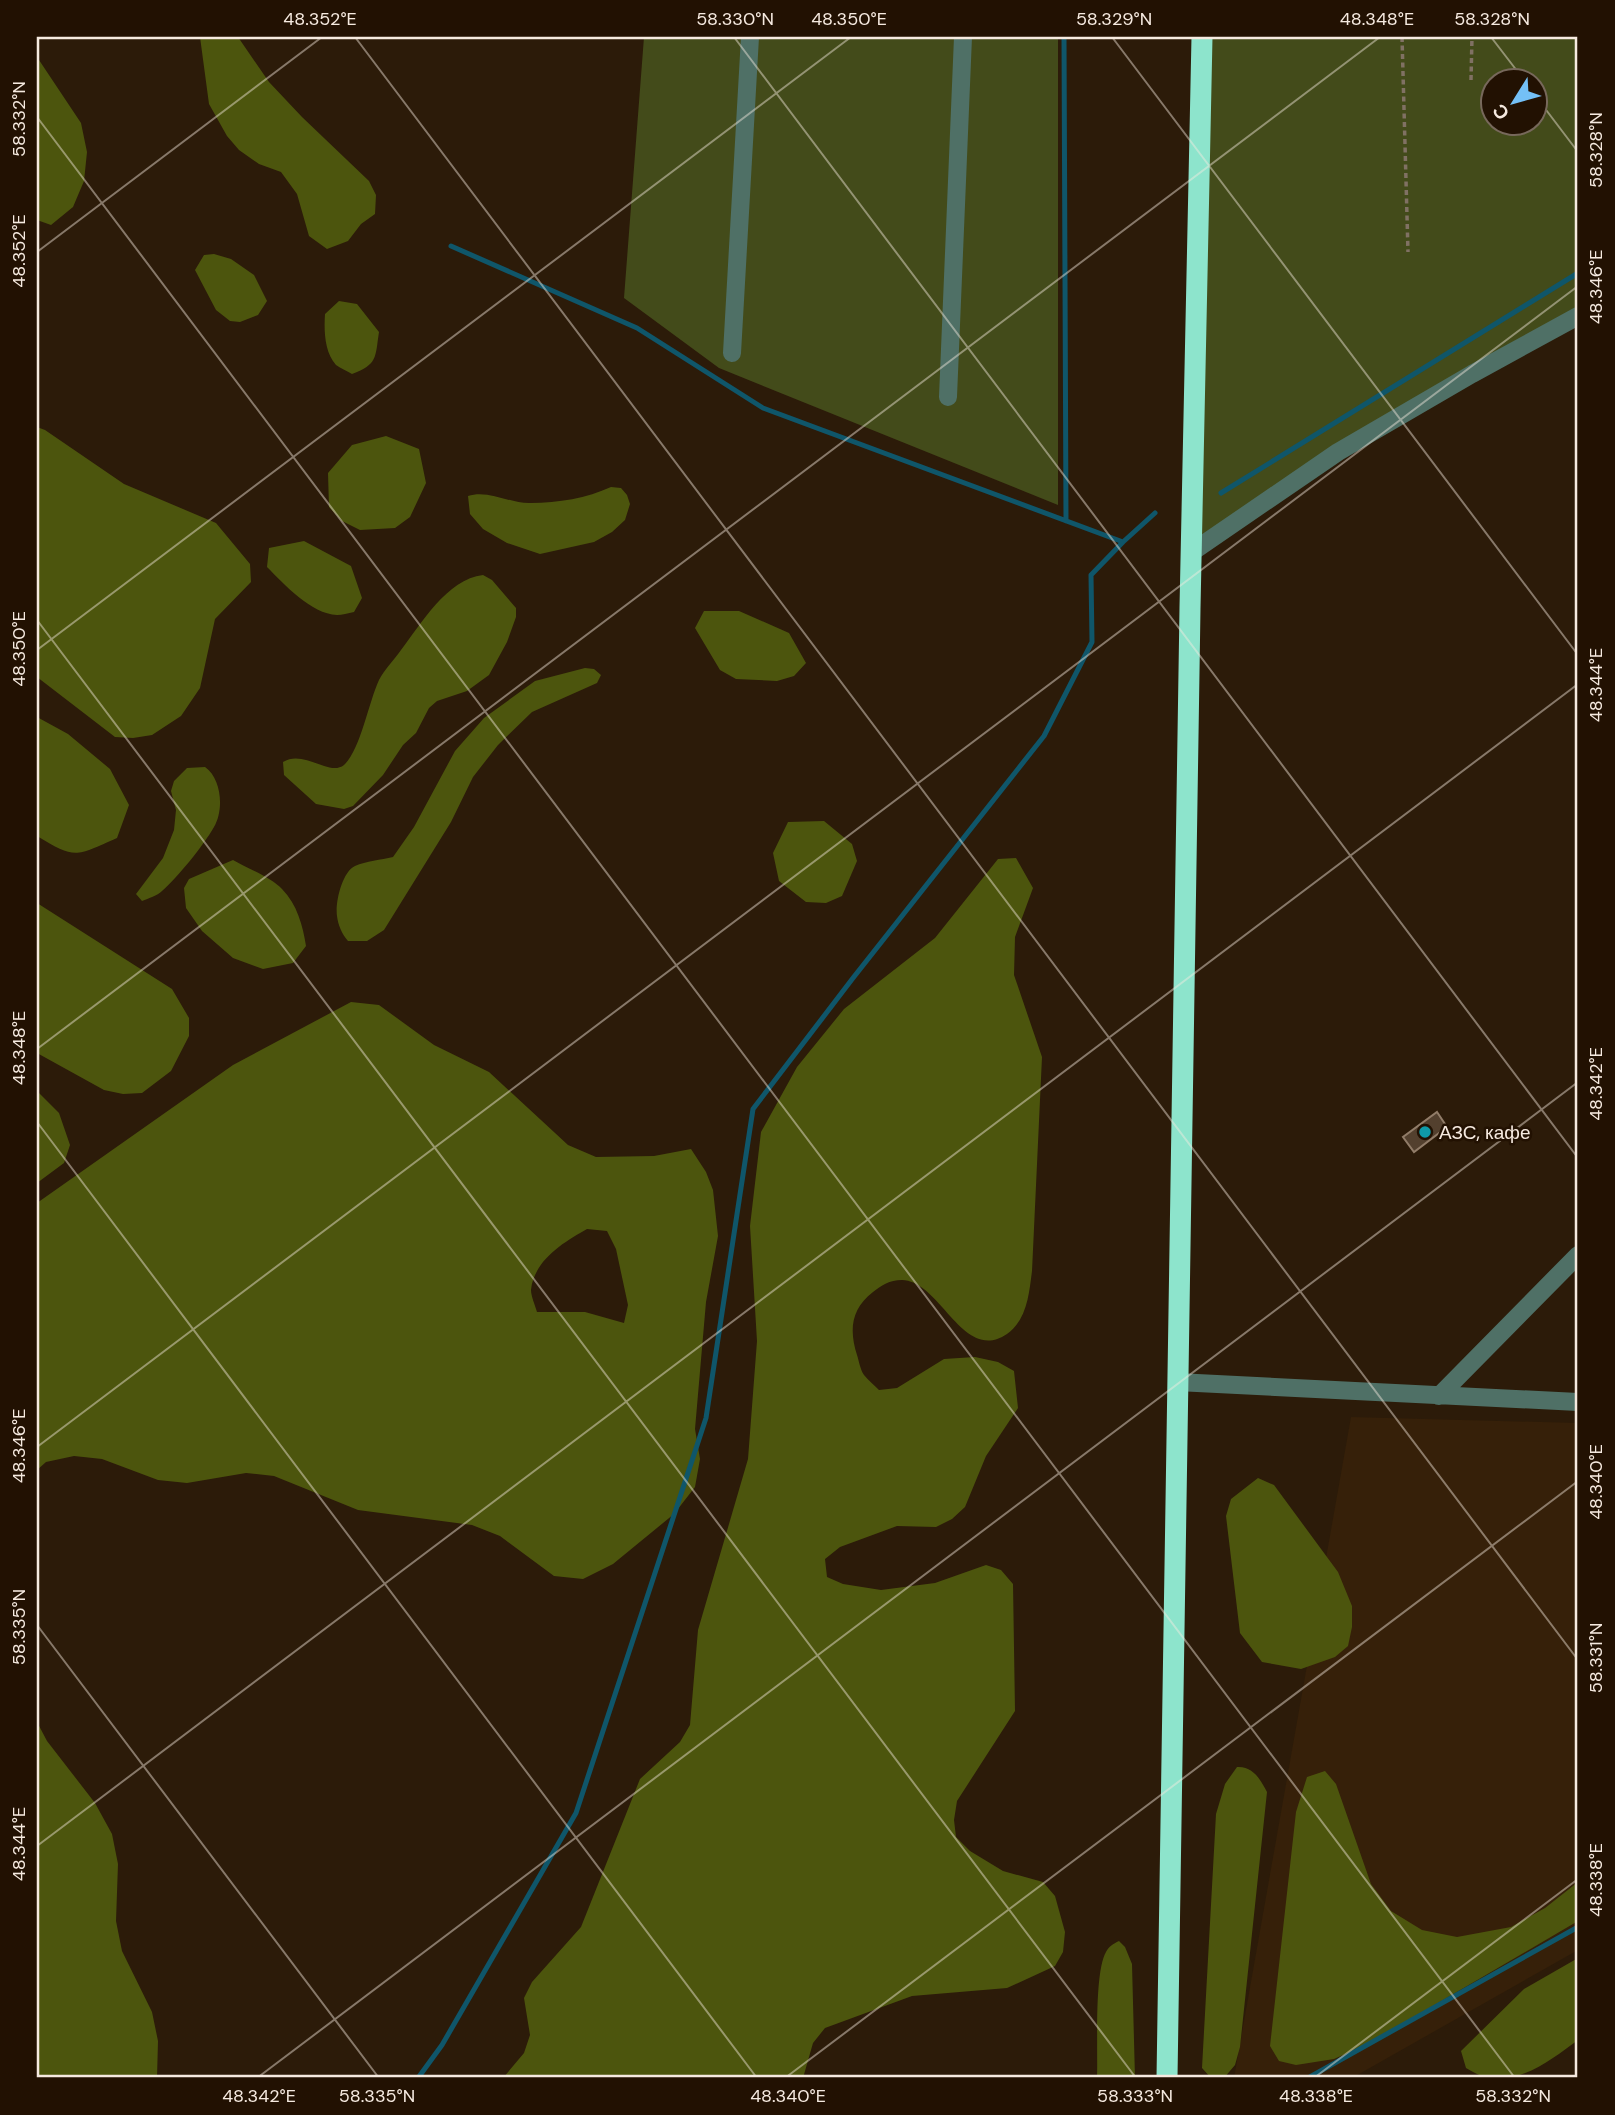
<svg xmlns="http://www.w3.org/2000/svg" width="1615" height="2115" viewBox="0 0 1615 2115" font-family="'DM Sans',sans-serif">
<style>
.built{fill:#362009}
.green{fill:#434b1a;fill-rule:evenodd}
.forest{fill:#4c550d;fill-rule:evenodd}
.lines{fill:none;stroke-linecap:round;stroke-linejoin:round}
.stream{stroke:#0f566a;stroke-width:5}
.building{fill:#53402e;stroke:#917c68;stroke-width:2}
.path{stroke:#807163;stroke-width:3.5;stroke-dasharray:5 3.5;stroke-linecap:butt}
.minor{stroke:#4f7066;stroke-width:18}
.highway{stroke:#8de4cc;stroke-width:21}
.ticks{fill:none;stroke:#f6eae0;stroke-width:2;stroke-opacity:0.45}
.culture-dot{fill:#0f9aa8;stroke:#221102;stroke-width:2.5}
.labels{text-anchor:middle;stroke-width:5;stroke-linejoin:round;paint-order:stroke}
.poi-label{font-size:19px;fill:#f6eae0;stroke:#221102;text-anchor:start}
.neatline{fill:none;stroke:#f6eae0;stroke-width:2.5}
.ticks-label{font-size:18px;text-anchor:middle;fill:#f6eae0}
</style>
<rect width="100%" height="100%" fill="#2c1b09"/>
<!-- built -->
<path class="built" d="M1351,1417L1578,1423V1950L1352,2078H1234Z"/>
<!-- green -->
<path class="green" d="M644,37H1058V505L719,368L624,298Z
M1201,37H1578V316L1472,374L1192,552ZM1492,80H1534V122H1492Z"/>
<!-- forest -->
<path class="forest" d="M200,37H238L269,82L302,117L369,181L376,195L375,214L361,224L348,241L327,249L309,236L297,194L281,172L259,164L239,150L227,136L209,104Z
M37,57L81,123L87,152L84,181L73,207L51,225L37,220Z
M214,254L231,259L254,275L267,301L258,315L240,322L230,321L216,310L195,270L204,255Z
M339,301L357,304L379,332C375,358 378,364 352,374C347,371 340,368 336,365C324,352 324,329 325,314Z
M37,427L45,430L124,484L216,523L250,564L251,582L215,619L200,688L181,716L152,735L133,738L115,737L37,677Z
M386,436L419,449L426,483L410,517L395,528L360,530L342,521L329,507L328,473L352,445Z
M611,487L621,488L627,495L630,504L625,520L612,532L594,542L540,554L507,543L483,529L470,514L468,496C488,489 510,504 531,503C558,503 587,498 611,487Z
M304,541L351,566L362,598L354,612C348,613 342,615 337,615C311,614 284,584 267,567L269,548Z
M483,575L492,580L516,608V617L507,642L489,675L467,691L437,701L429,708L416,733L403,745L383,775L353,806L344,809L316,804L284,775L283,762C304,749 329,777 344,765C360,751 369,701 379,680C384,670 394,660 401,650C421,624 447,579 483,575Z
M704,611H739L789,633L806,663L794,676L777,681L736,679L720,670L695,628Z
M585,668L594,669L601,675L597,683L532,712L498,745L473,777L451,822L384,930L367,941H348C342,934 338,925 337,916C335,903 342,872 355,866C366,861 381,860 393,857L414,827L455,751L484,718L535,681Z
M37,717L68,734L110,769L129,805L117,838C76,856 76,860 37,836Z
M205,767C222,779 224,810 214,827C203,846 178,877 162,891C157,896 149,898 142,901L136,894L163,858L174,830L176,810L171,791L174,781L187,768Z
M824,821L852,844L857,861L842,896L826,903L806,902L779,881L773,853L788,822Z
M1016,858L1033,888L1015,937L1014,975L1042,1057L1032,1271C1029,1294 1027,1320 1007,1334C963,1364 941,1281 902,1280C889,1280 882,1285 873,1292C851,1309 849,1330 857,1355C859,1361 860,1369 864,1375C868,1380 874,1385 879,1390L897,1388L944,1359L975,1357L998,1362L1014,1371L1018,1408L986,1456L965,1507L952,1519L936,1527L897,1526L840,1547L825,1559L827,1577L843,1584L881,1590L935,1583L986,1565L1001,1570L1013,1584L1015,1711L957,1801L954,1820L956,1837L970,1851L1003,1871L1043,1882L1055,1896L1065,1932L1063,1952L1055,1966L1007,1988L912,1996L825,2028L813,2043L803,2078H503L524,2053L530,2035L524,1998L532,1982L581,1927L640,1779L680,1742L690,1725L698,1630L748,1459L757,1341L750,1226L761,1132L797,1067L844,1009L935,938L998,859Z
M233,860C247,868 272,878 282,889C297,904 303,926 306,946L293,963L263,969L233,958L202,931L186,908L184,888L189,879Z
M37,903L172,989L189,1018V1036L171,1071L142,1093L123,1094L104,1090L37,1053Z
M351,1002L379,1005L434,1045L489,1072L568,1145L596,1157L654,1156L691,1149L706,1172L713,1190L718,1236L706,1302L695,1429L700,1459L695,1487L674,1514L613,1564L583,1579L554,1576L500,1536L472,1525L358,1510L274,1476L246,1473L187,1483L158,1480L102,1459L74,1456L46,1462L37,1470V1203L233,1065ZM587,1229L607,1231L616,1249L628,1305L624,1323L585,1312H537C535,1305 531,1296 531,1290C534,1260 564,1242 587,1229Z
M37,1091L59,1113L70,1145L64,1163L37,1183Z
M1258,1478L1274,1485L1338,1572L1352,1606V1627L1348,1646L1335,1657L1301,1669L1262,1662L1240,1633L1226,1516L1231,1499Z
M37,1722L47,1741L95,1803L112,1834L118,1864L116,1921L122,1951L152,2012L158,2041L157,2078H37Z
M1237,1767C1253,1766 1260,1779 1267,1792L1240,2047L1235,2065L1224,2078H1211L1202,2068L1216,1814L1225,1784Z
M1325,1771L1336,1784L1371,1884L1391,1911L1422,1930L1457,1937L1511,1927L1545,1908L1578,1882V1921L1368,2044L1334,2059L1296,2065L1279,2061L1270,2046L1296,1812L1307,1777Z
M1119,1941L1125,1947L1132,1964L1135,2078H1097C1098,2050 1094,1973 1106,1952C1109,1946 1113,1944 1119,1941Z
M1578,1958V2040C1554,2058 1519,2085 1487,2078C1480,2076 1473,2072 1466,2068L1461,2051L1524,1989Z"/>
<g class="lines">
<!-- stream -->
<path class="stream" d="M1064,37L1066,521
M451,246L637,328L763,408L1123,542
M1221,493L1578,273
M418,2078L442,2045L576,1813L706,1418L753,1109L853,978L1044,736L1092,642L1091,575L1123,542L1155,513
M1308,2078L1578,1927"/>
</g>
<!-- building -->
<path class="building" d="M1437,1112L1447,1127L1414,1152L1403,1137Z"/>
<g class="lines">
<!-- path -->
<path class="path" d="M1402,37L1408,252
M1471,80L1472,37"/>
<!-- minor -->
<path class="minor" d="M732,353L750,37
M948,397L963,37
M1192,552L1338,452L1472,374L1578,316
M1177,1382L1578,1402
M1439,1396L1578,1255"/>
<!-- highway -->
<path class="highway" d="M1167,2078L1190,608L1202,37"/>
</g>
<!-- ticks -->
<path class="ticks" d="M355,37L1578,1660M734,37L1578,1158M1112,37L1578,655M1491,37L1524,80M1534,94L1578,152M37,117L1515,2078M37,252L322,37M37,620L1136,2078M37,650L851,37M37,1049L1380,37M37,1122L757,2078M37,1447L1578,286M37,1625L379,2078M37,1846L1578,684M257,2078L1578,1082M785,2078L1578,1481M1314,2078L1578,1879"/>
<!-- markers -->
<circle class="culture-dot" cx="1425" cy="1132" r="7"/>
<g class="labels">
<!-- poi labels -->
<g class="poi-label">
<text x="1439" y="1139">АЗС, кафе</text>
</g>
</g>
<!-- border -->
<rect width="1615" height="2115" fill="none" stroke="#221102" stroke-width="77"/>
<!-- north arrow -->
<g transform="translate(1514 102) rotate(233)"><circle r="33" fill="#221102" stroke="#77685b" stroke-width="2"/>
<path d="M0-5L12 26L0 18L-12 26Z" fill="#74c0f6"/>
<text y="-10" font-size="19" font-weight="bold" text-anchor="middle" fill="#f6eae0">С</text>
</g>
<rect x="38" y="38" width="1538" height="2038" class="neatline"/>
<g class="ticks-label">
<text x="320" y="25">48.352°E</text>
<text x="735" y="25">58.330°N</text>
<text x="849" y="25">48.350°E</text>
<text x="1114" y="25">58.329°N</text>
<text x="1377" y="25">48.348°E</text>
<text x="1492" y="25">58.328°N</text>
<text transform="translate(19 119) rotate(-90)" y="6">58.332°N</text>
<text transform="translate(1596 150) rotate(-90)" y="6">58.328°N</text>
<text transform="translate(19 251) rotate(-90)" y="6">48.352°E</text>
<text transform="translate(1596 287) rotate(-90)" y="6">48.346°E</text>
<text transform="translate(19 649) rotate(-90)" y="6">48.350°E</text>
<text transform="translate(1596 685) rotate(-90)" y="6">48.344°E</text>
<text transform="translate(19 1048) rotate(-90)" y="6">48.348°E</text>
<text transform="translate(1596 1084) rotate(-90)" y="6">48.342°E</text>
<text transform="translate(19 1446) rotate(-90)" y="6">48.346°E</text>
<text transform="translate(1596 1482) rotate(-90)" y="6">48.340°E</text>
<text transform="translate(19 1627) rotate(-90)" y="6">58.335°N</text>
<text transform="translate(1596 1658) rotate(-90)" y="6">58.331°N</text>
<text transform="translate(19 1844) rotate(-90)" y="6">48.344°E</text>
<text transform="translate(1596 1880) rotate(-90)" y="6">48.338°E</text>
<text x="259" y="2102">48.342°E</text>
<text x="377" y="2102">58.335°N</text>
<text x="788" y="2102">48.340°E</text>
<text x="1135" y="2102">58.333°N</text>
<text x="1316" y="2102">48.338°E</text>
<text x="1513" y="2102">58.332°N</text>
</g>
</svg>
